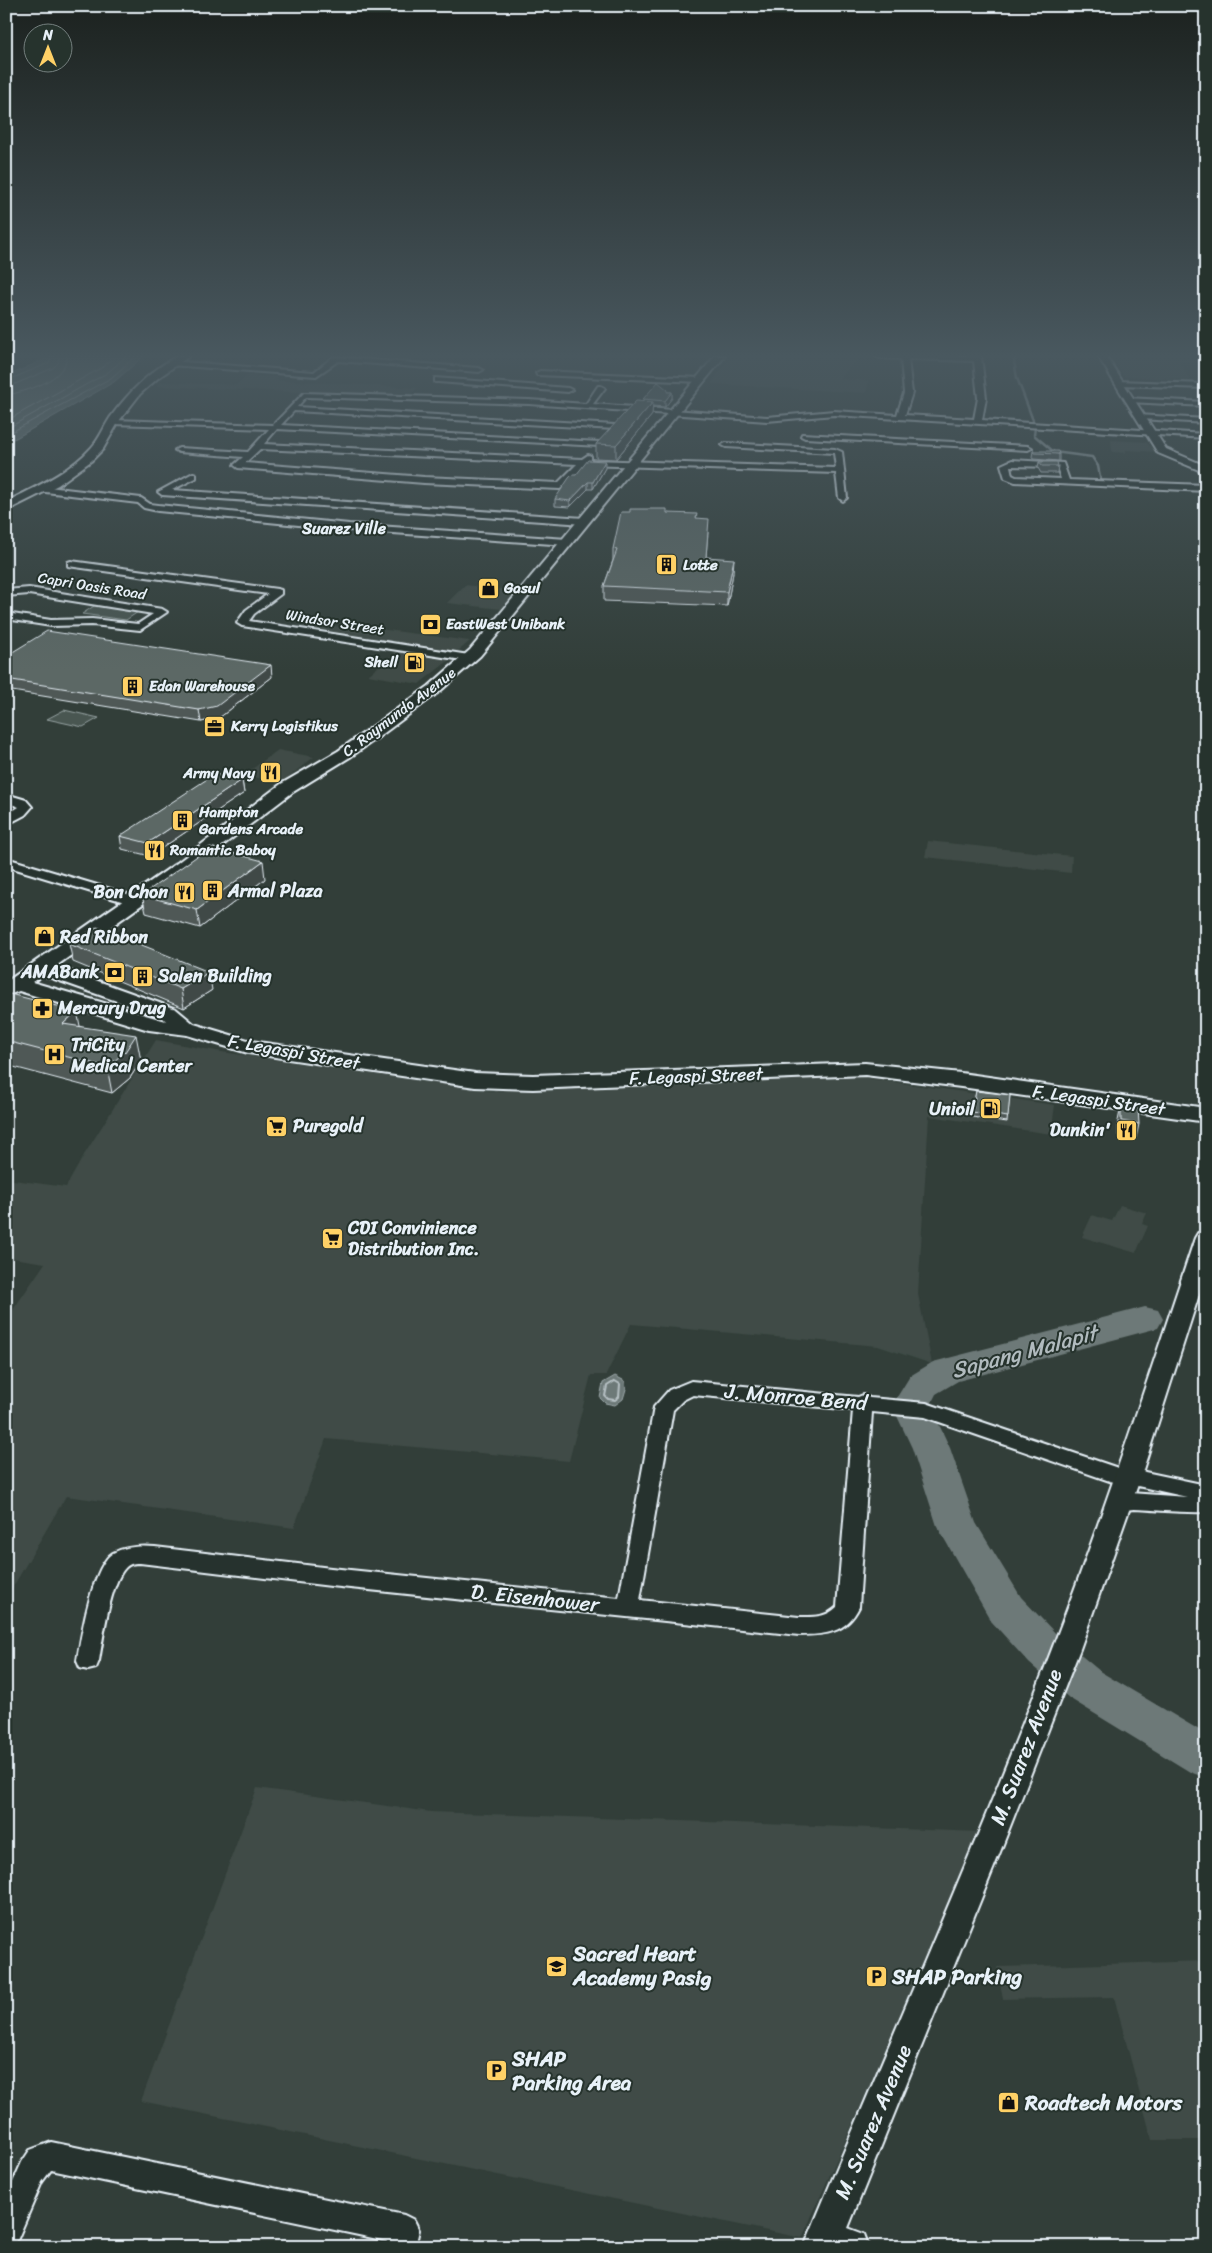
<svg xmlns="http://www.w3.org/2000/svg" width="1212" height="2253" viewBox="0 0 1212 2253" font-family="Sriracha,sans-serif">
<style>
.built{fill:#3f4b46}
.green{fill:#495651;stroke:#98a4a4}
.water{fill:#6d7978;stroke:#9ea9ab}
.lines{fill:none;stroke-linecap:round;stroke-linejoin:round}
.shore-far1{stroke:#b7c1c5;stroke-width:1}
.shore{stroke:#b7c1c5;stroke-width:2}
.stream{stroke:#9ea9ab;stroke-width:2.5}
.river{fill:#6d7978;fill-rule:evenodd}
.minor-casing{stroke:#e8f1f8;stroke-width:4}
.tertiary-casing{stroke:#e8f1f8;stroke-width:4}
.secondary-casing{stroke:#e8f1f8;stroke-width:4}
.minor{fill:#26332d;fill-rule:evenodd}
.tertiary{fill:#26332d;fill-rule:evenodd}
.secondary{fill:#26332d;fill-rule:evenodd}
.wall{fill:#4f5957;stroke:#e8f1f8}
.shaded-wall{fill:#404947;stroke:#e8f1f8}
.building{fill:#5c6865;stroke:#e8f1f8}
.labels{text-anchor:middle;stroke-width:4;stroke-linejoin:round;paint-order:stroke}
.far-poi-label{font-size:15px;font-weight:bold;fill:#e8f1f8;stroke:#26332d;text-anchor:start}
.far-street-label{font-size:15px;fill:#e8f1f8;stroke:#26332d}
.far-neighbourhood-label{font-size:16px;font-weight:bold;fill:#e8f1f8;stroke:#26332d}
.poi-label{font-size:18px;font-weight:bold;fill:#e8f1f8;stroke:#26332d;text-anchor:start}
.street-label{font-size:18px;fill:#e8f1f8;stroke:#26332d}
.near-street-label{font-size:21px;fill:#e8f1f8;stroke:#26332d}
.near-poi-label{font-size:21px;font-weight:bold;fill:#e8f1f8;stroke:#26332d;text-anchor:start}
.near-water-label{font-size:22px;font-style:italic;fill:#b1bbbe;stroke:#26332d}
</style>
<rect width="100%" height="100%" fill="#323e39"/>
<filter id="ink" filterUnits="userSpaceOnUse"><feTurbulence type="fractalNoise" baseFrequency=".02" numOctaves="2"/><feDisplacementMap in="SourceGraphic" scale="10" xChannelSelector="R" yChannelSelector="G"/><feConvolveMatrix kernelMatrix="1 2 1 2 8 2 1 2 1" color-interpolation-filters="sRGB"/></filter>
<g filter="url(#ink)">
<!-- built -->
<path class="built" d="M773,356L856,360L840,379L869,381L866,393L711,384L730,357Z
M1111,356H1206V362L1179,361L1190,380L1123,376Z
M248,375L278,377L275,380L418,388L407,397L156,386L160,382L236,385Z
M1111,440L1146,442L1157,452L1126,450V453L1112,452Z
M465,585L518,591L501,609L447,603Z
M319,625L387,630L470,641L456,653L311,631Z
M400,649L452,658L419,684L368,675Z
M278,750L314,757L281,783L244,775Z
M928,841L1072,856L1071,873L925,857Z
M156,1040L222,1052L491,1091L859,1077L1055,1105L1051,1134L929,1116L918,1294L932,1364L878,1346L631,1324L606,1375H591L569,1461L326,1439L294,1528L66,1496L6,1599V1320L45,1263L6,1257V1179L66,1187L84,1155Z
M1120,1205L1147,1213L1142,1224L1148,1226L1136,1253L1082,1237L1092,1215L1112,1221Z
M257,1788L431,1812L982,1832L802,2238L141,2101Z
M1206,1961V2140H1152L1114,1997L1003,1999L997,1967Z"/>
<!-- green -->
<path class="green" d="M97,604L141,610L126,620L82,614Z
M64,710L99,718L83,727L47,719Z"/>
<!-- water -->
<path class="water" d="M51,356H144L114,382L16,438L6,441V377Z
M615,1376L625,1381L626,1389L623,1399L615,1405L605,1403L600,1398L603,1383Z"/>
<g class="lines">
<!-- shore-far1 -->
<path class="shore-far1" d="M6,381L49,363L53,356
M6,388L53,368L58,363L59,356
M6,395C26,392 66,380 67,356
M6,421L103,367L116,356
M6,429L107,373L127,356
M6,435L111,378L136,356"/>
<!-- shore -->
<path class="shore" d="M615,1381L620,1384L619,1397L615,1400L608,1399L605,1396L607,1386Z"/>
<!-- stream -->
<path class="stream" d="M1017,356L1014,361L1017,378L1034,423
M1035,428L1034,435L1054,452L1092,457L1098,466L1101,482"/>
<!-- river -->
<path class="river" d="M1145,1307L1158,1310L1163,1319L1158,1328L958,1381L936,1394L932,1402L935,1416L950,1448L976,1523L1021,1597L1059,1637L1101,1672L1206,1734V1778L1190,1772L1069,1698L1029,1663L991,1621L937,1526L912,1448L897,1416L894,1402L910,1376L933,1362Z"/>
<defs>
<path id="minor" d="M875,356H981L986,398L982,420L1206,434V438L834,415L767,421L529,404L306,397L297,407L615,425L619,427L615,429L294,411L281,425L600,442L604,444L600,446L277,429L264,444L582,459L588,455L591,456V460L836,468L834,453L726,447L722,445L726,443L835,449L842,452L847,498L843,501L839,498L836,473L586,465L560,489L424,483L238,468L234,465L243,457L179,452L175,450L179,448L248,452L269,429L113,424L109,422L113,420L273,425L304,393L529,400L586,404L598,386H601L605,388L593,404L767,417L834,411L897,415L904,393L901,359L879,358ZM908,359L974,361L978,398L974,419L905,415L912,393ZM260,449L577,464L558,483L424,477L245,463Z
M333,357L479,368L483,370L479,372L338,361L316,376L170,365L166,363L170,361L314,372Z
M540,371L701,378L705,380L701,382L537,375L536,373Z
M435,378L568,388L572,390L568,392L438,382H435Z
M1116,381L1206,384V388L1119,385L1115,383Z
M1126,398L1206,402V406L1129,402L1125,400Z
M1137,415L1206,419V423L1140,419L1136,417Z
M802,434L1028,446L1032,448L1028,450L805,438L801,436Z
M1012,460L1063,463L1069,480L1206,485V491L1015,482L1005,478L1001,465ZM1010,466L1057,467L1061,479L1016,477L1012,475Z
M193,473L196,474V478L172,490L584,518L589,521L584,524L162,495L158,492Z
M40,486L141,498L150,504L158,505L349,524L567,539L572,542L567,545L349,530L158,511L144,508L138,503L37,491L36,489Z
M71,561L277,589L281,590V594L254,614L249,621L469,655L474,658L469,661L242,626L237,623L246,610L268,594L68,566V562Z
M29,588L162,609L167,612L140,630L92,625L51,626L6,619V613L51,620L92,619L138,624L153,614L29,594L6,596V590Z
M6,794L26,800L32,807L25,815L6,825V815L19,807L6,802Z
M6,858L141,898L143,901L136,905L131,904L6,866Z
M691,1381L858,1397L863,1395L870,1398L926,1403L1121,1469L1129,1464L1145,1472L1206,1485V1512C1181,1513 1158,1510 1134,1509C1125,1509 1120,1514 1111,1511L1108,1505L1111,1499L1130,1493L1187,1497L1133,1485L1127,1487L925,1417L872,1412L859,1607C846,1633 826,1635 799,1635L331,1586L140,1563C135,1563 130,1563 126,1567C110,1582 103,1639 99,1661L96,1668L88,1670L80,1668L77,1661C81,1637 92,1566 113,1553C126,1546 141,1546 155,1547L331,1568L619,1598L654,1407L669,1390ZM693,1395L853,1410L837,1607C826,1618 813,1617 799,1617L640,1600L673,1410L683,1400Z
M51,2142L404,2215L414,2220L419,2230L415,2247H385L387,2241L51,2170L42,2182L16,2243L6,2247V2198L22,2162L30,2150Z"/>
<path id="tertiary" d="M1098,356H1106L1166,449L1206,466V473L1158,453Z
M1206,1231V1273L1140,1479L1080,1649L1000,1852L848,2228L864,2234L869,2247H804C887,2047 975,1850 1052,1649C1104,1514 1149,1376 1195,1238L1198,1233Z"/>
<path id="secondary" d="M177,356H189L158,378L140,394L119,421L103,449L91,461L58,485L6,511V502C36,487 70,472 92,447C100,438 104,427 110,418C128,393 150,371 177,356Z
M715,356H725L480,656L439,692L380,736L350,757L293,792L189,871L56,966L176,1009L194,1024L251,1041L475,1073L533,1075L865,1063L961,1073L1206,1108V1122L961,1087L865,1075L533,1089L475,1087L248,1053L187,1035L149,1030L19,991L6,996V982L9,980L177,863L281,784L338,751L368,730L429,686L470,650ZM43,975L162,1017L166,1021L32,982Z"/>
</defs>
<!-- minor casing -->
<use href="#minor" class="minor-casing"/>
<!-- tertiary casing -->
<use href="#tertiary" class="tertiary-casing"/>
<!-- secondary casing -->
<use href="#secondary" class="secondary-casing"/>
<!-- minor -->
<use href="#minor" class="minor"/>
<!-- tertiary -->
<use href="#tertiary" class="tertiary"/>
<!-- secondary -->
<use href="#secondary" class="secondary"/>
</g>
<!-- wall -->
<path class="wall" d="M668,392H672V398L665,407L652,406V415L616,459L596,458V444L643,401V399Z
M1033,451L1059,454V461L1033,459L1032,457Z
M1039,462L1058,466L1057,473H1041L1038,468Z
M605,468L593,489H588L570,507L555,506V499L576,475Z
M667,513L697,518L708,532L706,557L733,573L727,606L604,601V586L613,560V549Z
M6,656L272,677L219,718L201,722L6,690Z
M242,780L244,793L150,856L122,849L120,836Z
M265,879L200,928L146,913L142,895Z
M69,944L212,990L184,1008L73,962Z
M6,993L80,1026L141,1061L130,1078L112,1093L6,1065Z
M976,1091L1010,1095L1007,1122L972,1117Z
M1121,1106L1139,1124L1136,1138L1118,1136V1121Z"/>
<!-- shaded-wall -->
<path class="shaded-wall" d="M672,392V398L665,407V401Z
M653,402L652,415L616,459V445Z
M605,461V468L593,489V482Z
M588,482V489L570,507V501Z
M734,559L733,573L727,606V592Z
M271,665L272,677L219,718L201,722L199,710Z
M242,780L244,793L150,856L148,843Z
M263,861L265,879L200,928L197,910Z
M209,972L212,990L184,1008L181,989Z
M77,1011L82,1036L63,1024Z
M136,1035L141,1061L130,1078L112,1093L107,1067Z"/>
<!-- building -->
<path class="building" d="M658,382L668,390L667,392H672L665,401L643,399Z
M636,401L653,402L616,445L596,444Z
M1033,451H1058L1059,454L1034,453Z
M588,460L605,461L593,482H588L570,501L555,499L569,478L572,475H576Z
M1039,462H1057L1058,466H1042Z
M630,509H667V513L697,514L696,518L709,519L706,557L734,559L727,592L604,586L617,550L613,549L621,512H630Z
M47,631L271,665L217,706L199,710L6,679V656Z
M215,774L242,780L148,843L120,836Z
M210,847L263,861L197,910L142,895Z
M97,927L209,972L181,989L69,944Z
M6,993L77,1011L63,1024L136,1035L125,1052L107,1067L6,1041Z
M976,1091L1010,1095L1008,1117L972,1112Z
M1121,1106L1138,1108L1139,1124L1121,1121Z"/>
</g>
<!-- sky -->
<linearGradient id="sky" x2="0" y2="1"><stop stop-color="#1c221f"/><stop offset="0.53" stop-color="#49585f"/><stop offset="1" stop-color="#49585f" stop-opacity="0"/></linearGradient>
<rect width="1212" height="671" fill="url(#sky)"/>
<!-- icons -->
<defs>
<symbol id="building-square" viewBox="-11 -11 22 22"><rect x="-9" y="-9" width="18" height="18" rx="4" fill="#ffd166" stroke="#26332d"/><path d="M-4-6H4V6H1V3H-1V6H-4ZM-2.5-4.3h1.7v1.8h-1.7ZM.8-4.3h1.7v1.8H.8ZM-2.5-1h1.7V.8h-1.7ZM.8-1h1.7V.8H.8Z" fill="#111"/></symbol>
<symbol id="shop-square" viewBox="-11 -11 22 22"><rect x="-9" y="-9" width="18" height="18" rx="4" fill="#ffd166" stroke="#26332d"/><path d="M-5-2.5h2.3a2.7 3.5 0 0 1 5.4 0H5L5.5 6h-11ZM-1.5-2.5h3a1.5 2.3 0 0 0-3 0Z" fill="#111"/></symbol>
<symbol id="bank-square" viewBox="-11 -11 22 22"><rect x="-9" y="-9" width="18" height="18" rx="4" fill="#ffd166" stroke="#26332d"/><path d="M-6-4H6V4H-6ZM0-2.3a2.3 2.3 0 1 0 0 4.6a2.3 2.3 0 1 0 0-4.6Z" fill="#111"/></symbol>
<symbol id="fuel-square" viewBox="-11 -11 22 22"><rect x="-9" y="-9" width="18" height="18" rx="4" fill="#ffd166" stroke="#26332d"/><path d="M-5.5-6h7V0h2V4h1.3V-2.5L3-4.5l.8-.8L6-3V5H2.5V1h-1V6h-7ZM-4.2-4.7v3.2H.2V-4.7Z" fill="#111"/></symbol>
<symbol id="office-square" viewBox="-11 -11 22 22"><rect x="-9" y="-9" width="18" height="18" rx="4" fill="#ffd166" stroke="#26332d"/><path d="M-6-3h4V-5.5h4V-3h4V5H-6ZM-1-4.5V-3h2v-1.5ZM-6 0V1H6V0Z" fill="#111"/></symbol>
<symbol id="restaurant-square" viewBox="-11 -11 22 22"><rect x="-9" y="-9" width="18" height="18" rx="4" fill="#ffd166" stroke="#26332d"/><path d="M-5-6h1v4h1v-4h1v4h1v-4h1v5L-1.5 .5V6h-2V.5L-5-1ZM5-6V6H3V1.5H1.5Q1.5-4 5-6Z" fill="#111"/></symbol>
<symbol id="pharmacy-square" viewBox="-11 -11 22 22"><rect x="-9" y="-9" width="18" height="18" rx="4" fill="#ffd166" stroke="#26332d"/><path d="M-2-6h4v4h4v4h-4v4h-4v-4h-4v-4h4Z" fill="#111"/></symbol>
<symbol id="hospital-square" viewBox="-11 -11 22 22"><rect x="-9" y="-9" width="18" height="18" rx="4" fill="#ffd166" stroke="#26332d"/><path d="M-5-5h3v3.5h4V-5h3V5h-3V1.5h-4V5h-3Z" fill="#111"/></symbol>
<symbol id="supermarket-square" viewBox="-11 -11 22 22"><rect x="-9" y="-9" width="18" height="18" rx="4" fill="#ffd166" stroke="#26332d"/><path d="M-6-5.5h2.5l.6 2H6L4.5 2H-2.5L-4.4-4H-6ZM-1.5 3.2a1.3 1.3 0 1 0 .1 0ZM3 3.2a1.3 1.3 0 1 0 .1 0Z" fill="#111"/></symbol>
<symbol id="school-square" viewBox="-11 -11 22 22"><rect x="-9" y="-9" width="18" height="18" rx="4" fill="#ffd166" stroke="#26332d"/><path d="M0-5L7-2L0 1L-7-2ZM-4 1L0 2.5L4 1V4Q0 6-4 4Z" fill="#111"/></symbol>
<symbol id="parking-square" viewBox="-11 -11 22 22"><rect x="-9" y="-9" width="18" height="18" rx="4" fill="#ffd166" stroke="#26332d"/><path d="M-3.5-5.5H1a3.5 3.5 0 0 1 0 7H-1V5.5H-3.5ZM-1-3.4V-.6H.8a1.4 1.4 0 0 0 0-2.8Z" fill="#111"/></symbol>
</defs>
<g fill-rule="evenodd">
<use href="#building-square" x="654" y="552" width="25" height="25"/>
<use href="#shop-square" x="476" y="576" width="25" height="25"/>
<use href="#bank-square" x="418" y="612" width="25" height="25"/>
<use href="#fuel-square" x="402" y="650" width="25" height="25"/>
<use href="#building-square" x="120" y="674" width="25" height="25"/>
<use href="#office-square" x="202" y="714" width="25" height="25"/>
<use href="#restaurant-square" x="258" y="760" width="25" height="25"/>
<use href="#building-square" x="170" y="808" width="25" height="25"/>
<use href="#restaurant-square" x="142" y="838" width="25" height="25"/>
<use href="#building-square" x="200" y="878" width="25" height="25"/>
<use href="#restaurant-square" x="172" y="880" width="25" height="25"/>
<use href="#shop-square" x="32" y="924" width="25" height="25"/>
<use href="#bank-square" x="102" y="960" width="25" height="25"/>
<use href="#building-square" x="130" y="964" width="25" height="25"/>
<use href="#pharmacy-square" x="30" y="996" width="25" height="25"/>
<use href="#hospital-square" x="42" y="1042" width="25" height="25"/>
<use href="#fuel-square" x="978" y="1096" width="25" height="25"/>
<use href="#supermarket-square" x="264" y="1114" width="25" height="25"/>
<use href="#restaurant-square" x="1114" y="1118" width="25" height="25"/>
<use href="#supermarket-square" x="320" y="1226" width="25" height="25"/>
<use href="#school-square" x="544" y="1954" width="25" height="25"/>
<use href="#parking-square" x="864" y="1964" width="25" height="25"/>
<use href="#parking-square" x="484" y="2058" width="25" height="25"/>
<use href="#shop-square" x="996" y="2090" width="25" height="25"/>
</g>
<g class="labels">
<!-- far-poi labels -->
<g class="far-poi-label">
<text x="683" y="570">Lotte</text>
<text x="504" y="593">Gasul</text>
<text x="446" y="629">EastWest Unibank</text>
<text x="398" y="667" text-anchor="end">Shell</text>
<text x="149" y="691">Edan Warehouse</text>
<text x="231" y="731">Kerry Logistikus</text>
<text x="255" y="778" text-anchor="end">Army Navy</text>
<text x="199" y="817">Hampton<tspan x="199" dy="17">Gardens Arcade</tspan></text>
<text x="170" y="855">Romantic Baboy</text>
</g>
<!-- far-street labels -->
<g class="far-street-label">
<text transform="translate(92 586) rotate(9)" y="5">Capri Oasis Road</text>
<text transform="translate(335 622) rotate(9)" y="5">Windsor Street</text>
<text transform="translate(399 712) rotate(-37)" y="5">C. Raymundo Avenue</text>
</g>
<!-- far-neighbourhood labels -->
<g class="far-neighbourhood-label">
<text x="344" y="534">Suarez Ville</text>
</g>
<!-- poi labels -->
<g class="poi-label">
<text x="228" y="897">Armal Plaza</text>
<text x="168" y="898" text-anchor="end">Bon Chon</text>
<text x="60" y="943">Red Ribbon</text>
<text x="99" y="978" text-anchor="end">AMABank</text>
<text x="158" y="982">Solen Building</text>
<text x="58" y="1014">Mercury Drug</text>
<text x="71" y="1051">TriCity<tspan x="71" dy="21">Medical Center</tspan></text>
<text x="975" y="1115" text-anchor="end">Unioil</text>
<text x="293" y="1132">Puregold</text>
<text x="1111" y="1136" text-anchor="end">Dunkin'</text>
<text x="348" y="1234">CDI Convinience<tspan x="348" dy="21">Distribution Inc.</tspan></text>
</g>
<!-- street labels -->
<g class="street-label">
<text transform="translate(294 1052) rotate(10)" y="6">F. Legaspi Street</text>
<text transform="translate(696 1076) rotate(-2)" y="6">F. Legaspi Street</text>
<text transform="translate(1099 1100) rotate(8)" y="6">F. Legaspi Street</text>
</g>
<!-- near-street labels -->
<g class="near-street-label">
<text transform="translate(796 1397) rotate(5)" y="7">J. Monroe Bend</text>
<text transform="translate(535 1598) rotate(6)" y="7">D. Eisenhower</text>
<text transform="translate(1026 1747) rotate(-69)" y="7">M. Suarez Avenue</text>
<text transform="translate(873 2122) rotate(-67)" y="7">M. Suarez Avenue</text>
</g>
<!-- near-poi labels -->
<g class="near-poi-label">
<text x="573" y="1961">Sacred Heart<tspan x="573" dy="24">Academy Pasig</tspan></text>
<text x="892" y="1984">SHAP Parking</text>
<text x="512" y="2066">SHAP<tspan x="512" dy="24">Parking Area</tspan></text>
<text x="1025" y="2110">Roadtech Motors</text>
</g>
<!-- near-water labels -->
<g class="near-water-label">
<text transform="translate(1024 1351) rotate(-15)" y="8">Sapang Malapit</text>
</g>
</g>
<!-- margin -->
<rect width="1212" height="2253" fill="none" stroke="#26332d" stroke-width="25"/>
<rect x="12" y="12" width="1187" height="2228" fill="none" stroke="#e8f1f8" stroke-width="2" filter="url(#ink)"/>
<!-- north arrow -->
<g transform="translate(48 48)"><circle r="24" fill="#26332d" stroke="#747f7e"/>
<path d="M0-4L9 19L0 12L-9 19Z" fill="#ffd166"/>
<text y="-8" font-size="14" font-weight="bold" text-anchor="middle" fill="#e8f1f8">N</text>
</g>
</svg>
